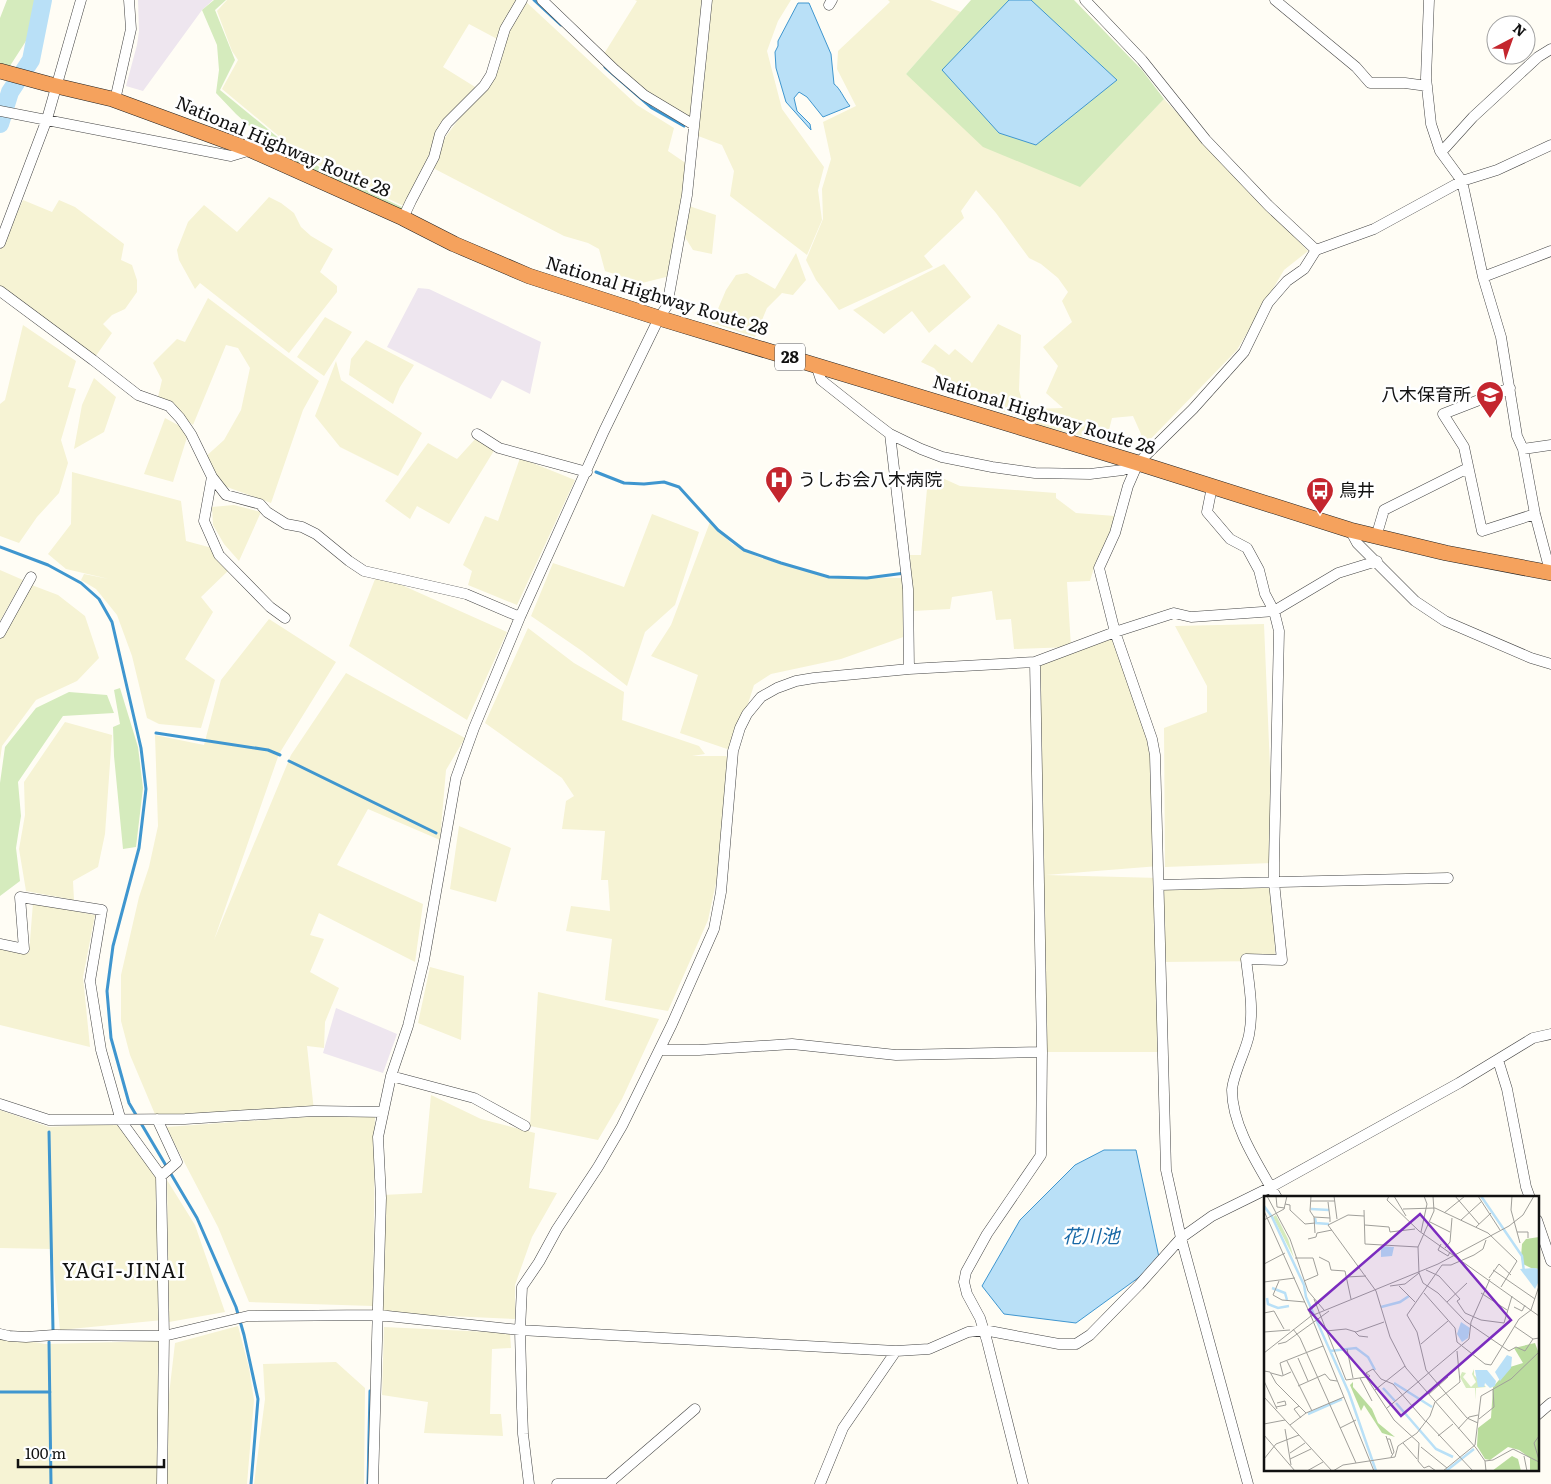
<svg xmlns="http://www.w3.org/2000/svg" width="1551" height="1484" viewBox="0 0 1551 1484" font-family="Literata,'Noto Sans JP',serif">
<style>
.industrial{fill:#eee6ef}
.farmland{fill:#f6f3d4;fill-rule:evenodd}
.green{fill:#d5ebbd}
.water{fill:#b9e0f7;stroke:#3f96cf}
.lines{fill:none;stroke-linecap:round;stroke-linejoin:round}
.stream{stroke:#3f96cf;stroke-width:3}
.river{stroke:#b9e0f7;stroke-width:18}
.minor-casing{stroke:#444;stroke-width:11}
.highway-casing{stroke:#222;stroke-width:16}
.minor{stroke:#fff;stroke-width:10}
.highway{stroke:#f5a25d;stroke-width:15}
.labels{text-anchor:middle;stroke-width:5;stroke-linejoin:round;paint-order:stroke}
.shield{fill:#fff;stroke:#585858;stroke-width:1}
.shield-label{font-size:16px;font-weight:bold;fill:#111}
.street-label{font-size:18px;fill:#111;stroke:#fff}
.poi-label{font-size:18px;fill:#111;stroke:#fff;text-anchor:start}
.water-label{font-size:19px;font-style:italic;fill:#1768a6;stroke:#fff}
.quarter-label{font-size:20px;letter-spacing:1px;fill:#111;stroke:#fff}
.inset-river{fill:none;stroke:#b9e0f7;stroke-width:2.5}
.inset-road{fill:none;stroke:#a09f9a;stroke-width:1}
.view{fill:#7b2cbf;fill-opacity:0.15;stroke:#7b2cbf;stroke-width:2.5}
.inset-edge{fill:none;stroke:#111;stroke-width:2.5}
</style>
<rect width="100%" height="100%" fill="#fffdf5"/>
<!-- industrial -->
<path class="industrial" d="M138,0H213L202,10L143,91L126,86L137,45L139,31Z
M418,288L429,289L541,342L530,394L502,380L491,399L387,347Z
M336,1008L397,1034L383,1073L323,1053Z"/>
<!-- farmland -->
<path class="farmland" d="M227,0H524L637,105L674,128L668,151L690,166L674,275L642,283L605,271L599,249L588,243L564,236L433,168L444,139L478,93L440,134L408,208L325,169L292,147L222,89L238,60L232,51L217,11ZM469,24L501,41L480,90L443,67Z
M635,0H791L778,21L767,51L782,109L824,167L818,190L822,220L807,255L730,196L734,171L722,145L693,134L694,125L644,95L602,57L637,1Z
M888,0H930L961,12L906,74L1080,186L1164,99L1308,251L1284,270L1237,350L1138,452L1141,434L1133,416L1112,418L1106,442L1037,425L1032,409L1063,408L1046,393L1058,366L1043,347L1072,322L1062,301L1068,292L1058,278L1041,264L1029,258L996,213L976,190L961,211L964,218L924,256L933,267L839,310L816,280L806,260L823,219L822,189L831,159L823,122L856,106L837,69L838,51L890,2Z
M269,197L281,203L294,213L301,227L311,236L333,249L320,272L337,286V292L289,353L200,283L195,289L179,260L177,250L188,222L204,205L237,232Z
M23,200L52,212L59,200L75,207L124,244L121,260L132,265L137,280V292L125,309L112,315L103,324L112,333L93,360L0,291V250Z
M686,205L716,215L712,254L693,250L681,231Z
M796,253L806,280L793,295L782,293L767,308L755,337L712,323L726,290L736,275L747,273L775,289Z
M944,264L971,297L929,333L912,311L884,334L853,310Z
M208,298L319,381L303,410L271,503L216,483L203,459L224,440L241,410L250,368L238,348L226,345L193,425L158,397L162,380L153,363L177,339L185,342Z
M325,317L352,332L324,376L297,357Z
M998,324L1021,335L1019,390L1027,419L972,402L967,394L951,386L934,368L921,362L935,344L949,355L955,349L972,363Z
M23,325L76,361L68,387L76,389L61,440L68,463L59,493L37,517L19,543L0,536V404L5,400Z
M366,340L414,365L400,387L393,404L349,375L351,359Z
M336,361L341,380L422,433L398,476L340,447L315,416Z
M94,378L116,397L104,432L74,449L82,405Z
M165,418L189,431L173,482L144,474Z
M477,437L495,449L449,524L417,506L410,519L385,501L428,443L457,459Z
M520,458L575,480L517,605L468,585L472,571L463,565L485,516L498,521Z
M72,472L181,501L186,541L216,549L231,568L201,597L213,612L185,659L215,680L201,728L159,724L147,718L132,656L117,615L96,589L81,580L84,574L109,579L66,569L48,554L71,524Z
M940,477L960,486L1056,493V498L1076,513L1115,516V533L1096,561L1090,581L1067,582L1071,647L1014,649L1011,619L996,620L992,591L952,597L950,609L913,611L910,555H921L927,489L937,490Z
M234,505L261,512L239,561L224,544L213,525L212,507Z
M652,514L699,532L675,605L645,632L627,686L582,651L531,616L553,563L624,587Z
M710,522L732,544L758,557L829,577L906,578L909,635L841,659L771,674L754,685L733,751L680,733L698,675L651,656L671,625Z
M0,570L23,580L0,621Z
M377,574L507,632L467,720L349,646Z
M29,584L58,595L85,616L99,658L77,681L36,700L2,746L0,760V639Z
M269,619L336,662L279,754L214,940L291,755L346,673L465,738L446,770L440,840L368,809L337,865L423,904L415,962L319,913L310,935L324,939L310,972L339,988L325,1022L324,1048L307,1046L314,1111L157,1119L130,1055L121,1021V975L139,897L149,867L158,826L155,735L204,745L221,680Z
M1264,624L1274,863L1165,867L1164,728L1207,712V686L1175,626Z
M528,628L574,663L624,692L622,720L699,746L705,754L692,756H726L733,762L719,869L708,920L668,1011L605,1000L612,939L566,931L571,906L610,911L608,880H601L605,831L562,829L566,801L574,796L562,778L485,723Z
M1115,632L1152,739L1159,866L1046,875L1159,878V885L1274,882L1275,961L1161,962L1163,1052H1042L1035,662Z
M65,722L112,735L105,834L98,867L73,881L74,900L26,891L19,849L25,815L24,782Z
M459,826L511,848L496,902L450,889Z
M33,903L95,915L83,977L90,1047L0,1025V949L29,953Z
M430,967L464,976L461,1040L418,1023Z
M538,992L659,1019L622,1099L598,1140L530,1126Z
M431,1095L481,1119L535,1133L529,1188L557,1193L532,1237L515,1285V1319L382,1313L383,1195L422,1193Z
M0,1110L49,1127L120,1123L156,1172L163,1320L60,1330L52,1249L0,1248Z
M349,1114H375L373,1306L249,1302L218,1227L166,1127Z
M167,1180L195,1225L225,1312L169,1322Z
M238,1326L249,1368L254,1400L247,1484H166L167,1412L175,1343Z
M384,1327L510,1333L511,1348L492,1349L490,1414H501L503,1436L424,1433L428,1402L382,1395Z
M0,1336L45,1344L160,1341L158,1484H0Z
M336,1362L365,1388L364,1484H254L265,1399L263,1364Z"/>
<!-- green -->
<path class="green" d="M7,0H41L26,41L8,69L0,67V18Z
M214,0H226L215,10L235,60L220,90L292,149L324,170L404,208L400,214L289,162L236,114L216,93L219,70L217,45L202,10Z
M971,0H1074L1142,70L1164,99L1080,187L983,147L906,74Z
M120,688L138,747L143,788L136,847L123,849L114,756L113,727L120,724L114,690Z
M69,692L107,695L114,713L63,716L18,782L21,816L16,848L20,881L0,896V783L5,747L36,708Z"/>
<!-- water -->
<path class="water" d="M1009,0H1031L1117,80L1036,145L999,133L942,70Z
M798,3H809L831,54L834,84C840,88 844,99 850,106L823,117L807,97L799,92L794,98L797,111L810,124L811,130L786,102L776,68L775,52L778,46V41Z
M1104,1150H1136L1160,1262L1076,1323L1004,1314L982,1286L1020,1220L1075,1165Z"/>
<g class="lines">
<!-- stream -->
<path class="stream" d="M534,0L561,25
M605,67L652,108L684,126
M596,472L624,483L644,484L664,482L679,487L718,530L744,550L781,563L829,577L867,578L905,573
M0,547L48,565L81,583L99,599L112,622L141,748L146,789L139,848L113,946L107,991L111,1038L129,1103L197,1218L236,1307L244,1335L258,1399L251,1484
M156,733L268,750L280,755
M289,761L436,833
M49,1132L53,1330
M49,1342L51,1484
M0,1392H50
M368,1484L370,1391"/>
<!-- river -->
<path class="river" d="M0,124L10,92L31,60L43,0"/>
<defs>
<path id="minor" d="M542,0L615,70L644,95L694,125
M1085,0L1142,60L1206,140L1269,206L1316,250
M1275,0L1356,67L1370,83H1405L1427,86
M1429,0L1426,78L1431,124L1440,151L1462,181L1483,277L1501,337L1517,436L1523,449L1535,514L1551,575
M829,5L832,0
M115,100L131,29L129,0
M0,111L231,156L251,150
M1440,151L1445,148L1473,117L1538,57L1551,49
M403,218L411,201L434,157L440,134L447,123L484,86L491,75L505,29L522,0
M0,243L47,119L81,0
M1483,277L1551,251
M0,291L93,360L138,395L169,406L180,418L191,434L212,477L226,495L260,504L267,512L286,524L302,527L316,534L349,561L364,571L466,594L520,617
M816,365L821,380L869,418L890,434L921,449L942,457L992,467L1035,473L1090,474L1123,470L1138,463L1193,409L1244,352L1268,303L1287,281L1304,269L1316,250L1374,229L1462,181L1497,170L1551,145
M1510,388L1443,414L1464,447L1482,531L1535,514
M477,434L499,448L587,472
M890,434L908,589L909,669
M1523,449L1551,445
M1138,463L1128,486L1115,533L1099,568L1115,632L1152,739L1155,755L1166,1170L1181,1238L1248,1484
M212,477L204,521L219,555L270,607L285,618
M1212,487L1207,512L1230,539L1247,548L1259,570L1265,594L1274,611L1279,631L1274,863V882L1282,960L1246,959C1249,984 1254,1010 1249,1035C1246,1051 1233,1074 1232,1090C1232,1127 1259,1166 1277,1198
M1350,530L1357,543L1415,601L1445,621L1531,658L1551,664
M1376,537L1384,510L1468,468
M0,633L31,577
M1159,885L1448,878
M0,944L24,949L20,897L102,910L90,981L101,1050L121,1121L161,1176L164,1336L162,1484
M660,1050H699L792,1044L896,1055L1042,1052
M1498,1060L1507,1089L1526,1187L1530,1198
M391,1076L474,1098L525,1126
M0,1104L49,1120L185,1119L314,1111L383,1112
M157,1119L177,1162L161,1176
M1537,1220L1551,1261
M0,1334L9,1336L26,1337L54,1335L164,1336L248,1316L378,1315L520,1330L896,1351L929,1349L968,1332L984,1330L1059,1344H1076L1090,1335L1139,1285L1181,1238L1212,1216L1271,1187L1459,1083L1533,1038L1551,1034
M1537,1415L1551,1403
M609,1483L695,1409
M373,1484L381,1198L378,1137L391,1076L408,1026L424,960L456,778L474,728L520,617L604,431L659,318L667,306L687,195L707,0
M529,1484L523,1434L522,1408L520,1330L522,1287L539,1262L557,1229L598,1167L622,1126L672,1024L714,929L721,892L733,751L740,728L747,714L761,697L777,688L796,681L814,678L909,669L1035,662L1115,632L1174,613L1191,617L1274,611L1338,573L1377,561
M557,1484H611
M820,1484L843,1428L896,1351
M1023,1484L987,1341L980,1318L967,1294L964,1282L966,1272L987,1234L1041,1155L1042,1052L1035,662"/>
<path id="highway" d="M0,71L48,84L112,99L251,150L403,218L454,244L529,276L659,318L1138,463L1350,530L1446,553L1551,573"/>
</defs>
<!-- minor casing -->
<use href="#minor" class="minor-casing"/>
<!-- highway casing -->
<use href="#highway" class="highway-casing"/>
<!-- minor -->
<use href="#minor" class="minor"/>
<!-- highway -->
<use href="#highway" class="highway"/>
</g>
<!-- icons -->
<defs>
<symbol id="school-pin" viewBox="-11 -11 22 30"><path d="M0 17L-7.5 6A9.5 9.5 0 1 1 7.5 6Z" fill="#c4262e" stroke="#fff"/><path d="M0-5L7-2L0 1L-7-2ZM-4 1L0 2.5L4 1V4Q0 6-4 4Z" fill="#fff"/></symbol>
<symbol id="hospital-pin" viewBox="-11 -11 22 30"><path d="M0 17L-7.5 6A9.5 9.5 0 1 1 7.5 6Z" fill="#c4262e" stroke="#fff"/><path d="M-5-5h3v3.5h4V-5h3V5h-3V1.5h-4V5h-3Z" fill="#fff"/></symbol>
<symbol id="bus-pin" viewBox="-11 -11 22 30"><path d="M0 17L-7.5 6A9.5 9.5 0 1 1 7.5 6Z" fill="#c4262e" stroke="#fff"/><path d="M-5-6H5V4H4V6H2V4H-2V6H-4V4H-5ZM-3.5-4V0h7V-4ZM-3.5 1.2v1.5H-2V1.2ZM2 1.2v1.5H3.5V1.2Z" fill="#fff"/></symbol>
</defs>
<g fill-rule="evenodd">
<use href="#school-pin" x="1474" y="379" width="32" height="43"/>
<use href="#hospital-pin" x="763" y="464" width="32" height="43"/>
<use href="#bus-pin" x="1304" y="475" width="32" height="43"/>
</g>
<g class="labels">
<!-- shield labels -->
<rect class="shield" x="775" y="343.5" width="30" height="27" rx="4"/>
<g class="shield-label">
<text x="790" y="363">28</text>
</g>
<!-- street labels -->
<g class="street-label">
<text transform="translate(283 147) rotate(23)" y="6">National Highway Route 28</text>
<text transform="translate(657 296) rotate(17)" y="6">National Highway Route 28</text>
<text transform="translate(1044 415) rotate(17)" y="6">National Highway Route 28</text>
</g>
<!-- poi labels -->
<g class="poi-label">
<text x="1471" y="401" text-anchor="end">八木保育所</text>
<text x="798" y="486">うしお会八木病院</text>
<text x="1339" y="497">鳥井</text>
</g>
<!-- water labels -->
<g class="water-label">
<text x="1091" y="1243">花川池</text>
</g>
<!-- quarter labels -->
<g class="quarter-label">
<text x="124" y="1278">YAGI-JINAI</text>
</g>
</g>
<!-- overview -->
<g transform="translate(1264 1196)">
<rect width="275" height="275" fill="#fffdf5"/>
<path d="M12,19L24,43L30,62L9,21ZM210,173V179L222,191L212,192V204L211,192H202L196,181L198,176L202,177L199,181L207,191L212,186L208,178Z" fill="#d5ebbd"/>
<path d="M275,41V73L267,72L259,68L257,61L258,48L262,43ZM271,147L275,158V275H266V262L255,254L244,251L226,264L221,263L213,250L214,232L227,222L229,191L246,171L259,167L250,152ZM89,186V191L108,213L114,227L131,241L118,237L100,209L97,215L86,189ZM248,260L254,263L257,275H228Z" fill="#b9dc9c"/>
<path d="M117,50L130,51L128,60L117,61ZM270,72L275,73V85L271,93L256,73ZM197,126L206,132L204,142L198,146L193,138ZM243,159L248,161L247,172L236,185L231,176ZM211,174H223L232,185L231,190L226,192L221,187L220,191H214Z" fill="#b9e0f7"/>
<path class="inset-river" d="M217,0L258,60L260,76M0,10L8,21L40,89L42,101L85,197L112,275M47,13L65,14M51,22L52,27L65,28M8,92L21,97L23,104M3,102L4,108L14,112L25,110M117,111L136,106L145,100M66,155L92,152L104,161L111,174M130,187L168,211M119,192L131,205M132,207L172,253L189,261M44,218L78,203M182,275L210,253"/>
<path class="inset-road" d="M3,0L26,43L44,95L60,114M12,0L13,11L21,12M47,0L46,15L50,21L51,37M70,0L73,23M125,0L123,4L155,35L275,120M130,0L142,20M169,0L170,15L154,51L155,77L159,87L174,97L201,125L245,155L252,151L261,155L269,143L275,142M191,0L215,28M214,0L236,34M248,0L247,14L256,47M47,5H71M64,6L66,22M21,8L26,9V14L41,28L51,27M171,12L224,37L253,65L237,91M139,13L171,12M100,14L101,48L154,51M0,15L47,120M180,17L201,0M100,20L84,19L64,29L112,95L126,141L142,172L212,252L221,265L222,275M50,21L66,22V26M0,24L20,13L23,0M197,24L218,5M166,26L186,36M101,29L125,31L126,36L151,33M212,31L227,17M157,36L163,8L160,0M253,36H264V42M44,43L52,41L53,37L68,34M177,48L174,54L184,60L186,56M181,52L186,46L188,22M55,61L65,66L67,74L81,75L87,103M31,62H49L54,79L40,85M0,68L21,57M178,69L143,119L153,136L162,174L203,222L214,227M178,69H187L210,59L219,53L222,44M162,74L175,80L196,103L193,105L201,117L217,124L240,127L248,100M229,74L271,103M82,81L102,80M225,82L235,68L247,79M15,85L9,99L18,104L41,106M0,86L31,82M126,90L141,88L155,77M135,90L151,106M160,97L191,132L193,146L221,168L227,169L255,123L267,114L275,90M217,97L243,114M50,103L82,184L102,181L130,224L155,247L154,265L160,272L165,270L172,275M183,106L203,87M250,111L258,115L261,109M0,117L10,115L20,133M47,120L110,275M250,130L269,143M29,133L36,142L92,267M62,135L82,133L92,136L120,126M90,135L95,140L104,141M0,136L26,134M14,148L22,146L65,115M157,148L184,125M83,153L89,182M0,157L47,120L174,68L245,30L259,19L270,0M34,162L44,185M23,165L48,215M0,175L6,176L12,187L42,217M7,177L18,180L27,176M19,179L16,167L59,150M96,182L108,205M103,182L106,180L102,177L109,173L117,183L129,188L162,226M0,185L13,213M34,190L61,178L66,184L73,185M111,194L141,170M165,198L184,181M0,201L68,275M35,210L30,213L37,222M12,211L22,209L21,205L13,207M123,212L205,143L207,126L226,83M215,223L230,211L229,193M162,225L209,275M0,228L21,224M26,229L42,217L80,201M76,232L92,224M21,233L27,269M194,233L205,221L214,219M0,239L31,275M122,240L128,258M174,240L189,228M275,240L270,247L275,264M123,243H126L130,256L127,261M139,247L153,263M157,251L183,272M26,257L41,247M260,260L263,275M0,263L12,248L35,239M26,263L47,253M221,265L229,264L249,253L275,266M43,275L59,266M69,275L79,269L131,261L134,250L153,237L166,220L171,206L196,186L193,155M179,275L211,249L217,200L247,183L275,156"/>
<path class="view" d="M156,18L247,124L137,220L45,114Z"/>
<rect width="275" height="275" class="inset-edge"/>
</g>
<!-- north arrow -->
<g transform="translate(1511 40) rotate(41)"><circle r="24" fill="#ffffff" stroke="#a0a0a0"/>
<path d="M0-4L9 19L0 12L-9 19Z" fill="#c4262e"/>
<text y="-8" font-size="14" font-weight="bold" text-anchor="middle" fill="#111111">N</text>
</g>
<!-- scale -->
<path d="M18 1459v8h146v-8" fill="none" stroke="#111111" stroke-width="2.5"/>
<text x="25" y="1459" font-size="15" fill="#111111" stroke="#ffffff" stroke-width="4" paint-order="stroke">100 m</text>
</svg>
